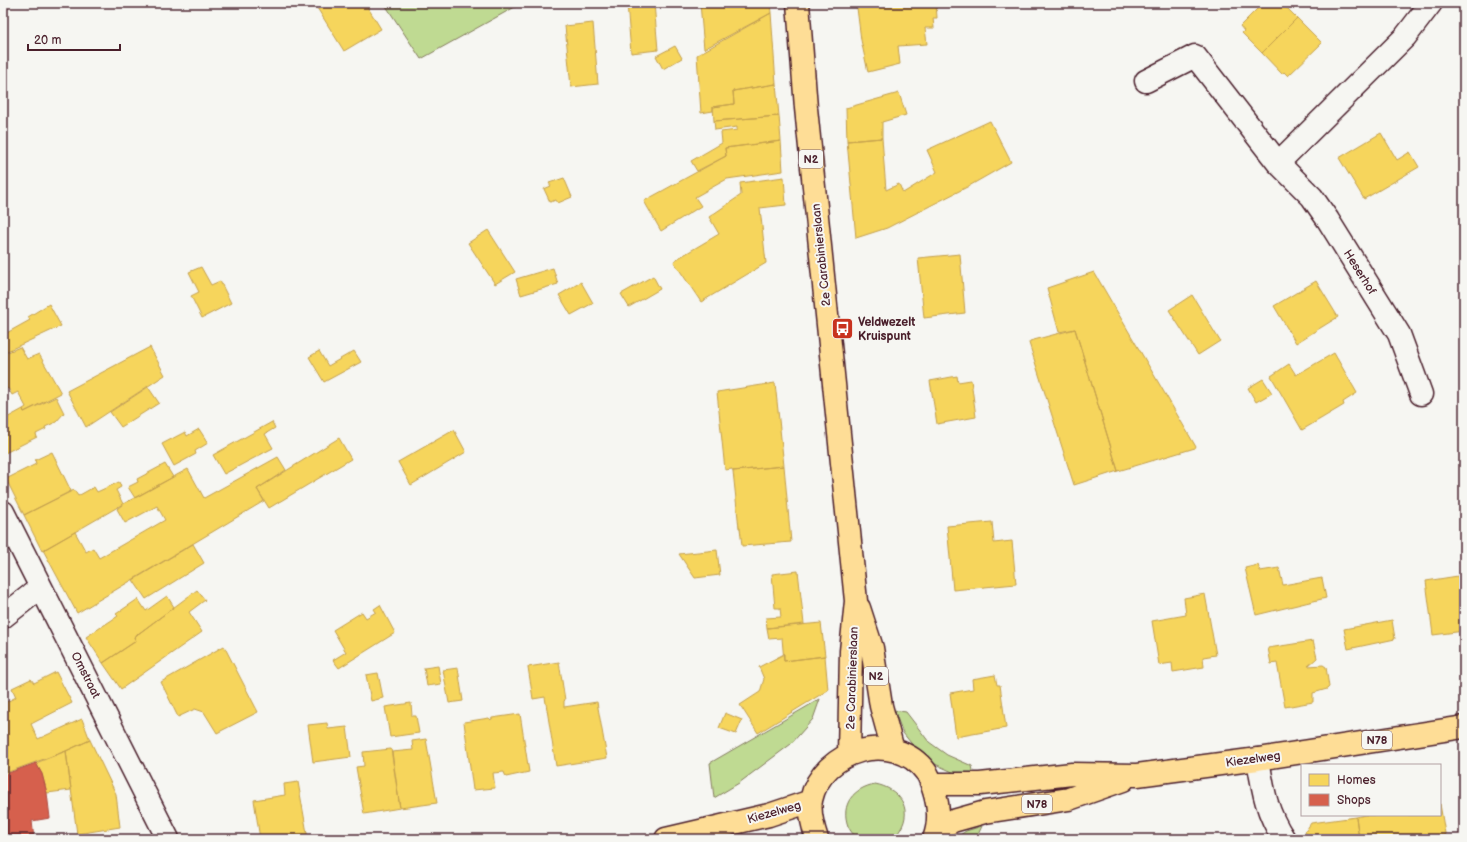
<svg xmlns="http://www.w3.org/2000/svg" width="1467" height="842" viewBox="0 0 1467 842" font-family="'Balsamiq Sans',sans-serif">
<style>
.green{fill:#bfda92;stroke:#847c5e}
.homes{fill:#f6d55c;stroke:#c29e4d}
.shops{fill:#d6604d;stroke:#ac4c43}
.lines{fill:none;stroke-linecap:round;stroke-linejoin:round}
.minor-casing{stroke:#4a1f2b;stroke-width:25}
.primary-casing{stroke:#4a1f2b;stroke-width:25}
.minor{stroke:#f6f6f2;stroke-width:22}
.primary{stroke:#fedd96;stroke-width:22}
.labels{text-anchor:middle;stroke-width:4;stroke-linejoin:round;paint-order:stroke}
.shield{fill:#f6f6f2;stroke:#7e6067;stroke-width:1}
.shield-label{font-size:11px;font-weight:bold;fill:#4a1f2b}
.street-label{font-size:12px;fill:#4a1f2b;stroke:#f6f6f2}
.poi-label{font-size:12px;font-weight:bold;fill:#4a1f2b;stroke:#f6f6f2;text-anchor:start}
</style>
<rect width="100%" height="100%" fill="#f6f6f2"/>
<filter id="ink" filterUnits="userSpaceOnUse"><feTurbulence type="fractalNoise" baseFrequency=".025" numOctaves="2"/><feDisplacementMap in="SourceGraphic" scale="8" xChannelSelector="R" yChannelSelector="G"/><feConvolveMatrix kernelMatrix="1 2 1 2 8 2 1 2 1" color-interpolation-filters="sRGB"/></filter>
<g filter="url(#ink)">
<!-- green -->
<path class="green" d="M384,3H522L421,59Z
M820,699L813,719L791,744L739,783L714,798L710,763Z
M894,710L906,712L929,742L947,755L972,766L974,775L957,774L935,764L915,748L903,733Z
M875,784C898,788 914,808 900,830C898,833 895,838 891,839C886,841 876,839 870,839C859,839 853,837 848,826C840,804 854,788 875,784Z
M982,826L976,839H954L966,831Z"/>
<!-- homes -->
<path class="homes" d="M314,3H365L381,29L344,51Z
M627,3H654L658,50L631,53Z
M700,3H770L771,13L704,49Z
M860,3H936L937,18H933L934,28H925L927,44L898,46L900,64L868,72L861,40L857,8L860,7Z
M1263,3H1282L1297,18L1262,53L1242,33L1244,31L1240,26Z
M771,13L776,84L733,91L734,104L713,107V111L701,113L697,55Z
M1297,18L1322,43L1288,76L1284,72L1282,74L1262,53Z
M593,23L598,84L571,87L565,26Z
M675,46L682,58L663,69L656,56Z
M776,84L779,116L714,121L713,107L734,104L733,91Z
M899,93L906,115L882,122V138L847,141L846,108Z
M779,116L781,141L725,148L726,156L697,171L691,161L722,143L721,132L737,130V127L715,130L714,121Z
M990,121L1011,162L969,186L887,228L856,238L847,141L882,138L886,190L899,184L903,193L937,172L927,150Z
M1381,133L1397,160L1410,152L1419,167L1364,199L1339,158Z
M781,141L783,171L727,179L695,197L701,206L661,231L644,201L726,156L725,148Z
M784,177L786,205L760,208L766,263L701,302L674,262L675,260L719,234L709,217L741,195L740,183Z
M564,178L572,197L558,203L556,200L550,202L544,189L551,186L549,183Z
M488,230L515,272L495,284L468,243Z
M960,254L965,313L924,318L918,258Z
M201,267L211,285L220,281L231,303L202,318L191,296L199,292L189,272Z
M553,268L558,284L521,295L516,279Z
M1094,272L1196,447L1195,448L1118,471L1075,329L1059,332L1047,288Z
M653,276L660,289L629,307L621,294Z
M1316,281L1338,317L1296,343L1274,306Z
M581,282L593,303L571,315L559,295Z
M1192,295L1220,341L1198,355L1169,310Z
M49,304L61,326L3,353V335L30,320L28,317Z
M1075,329L1118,471L1074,485L1029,343L1030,341Z
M20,347L27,359L39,354L61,393L24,412L23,409L26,407L18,392L12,395L8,388L3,391V354Z
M150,347L165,375L86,427L67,391Z
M319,351L328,366L354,351L361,362L324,382L309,357Z
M1334,353L1357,393L1343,402L1344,405L1302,430L1271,376L1289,364L1296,375Z
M957,376L958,382L971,380L976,417L937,424L930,381Z
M1263,379L1272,393L1256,402L1248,388Z
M775,383L784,466L733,471L732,469L725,470L717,392Z
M148,387L159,403L121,427L110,412Z
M56,397L64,413L56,422L45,427L46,429L36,434L37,437L3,454V420L23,409L24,412Z
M272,422L275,428L265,434L273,448L224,474L213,455Z
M199,429L208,443L195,451L196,454L174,466L162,444L185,432L187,436Z
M454,430L466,452L411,485L398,462Z
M339,438L351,459L269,508L257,489Z
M52,452L71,491L24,515L6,479L36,464L35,460Z
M278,457L286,470L257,489L264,501L77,613L43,550L75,532L86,552L93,548L99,558L165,520L157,506L125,523L117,509L123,504L188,469L204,498Z
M165,464L173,477L135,498L128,487L138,482L137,479Z
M784,466L791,542L742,546L740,528H739L733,471Z
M119,482L121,487L116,490L123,504L42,551L24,515L74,490L78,496L94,487L97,492Z
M992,522L994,543L1012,541L1016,584L953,590L947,526Z
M193,544L204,563L146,599L133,580Z
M717,550L720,575L695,578L679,554Z
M1258,565L1260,571L1279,568L1283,585L1322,578L1326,598L1256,615L1245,568Z
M798,571L804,624L767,628L766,618L781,617L780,608H775L772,574Z
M1464,575V631L1433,635L1426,581Z
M197,590L205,600L189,612L202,632L121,689L103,663L136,641L134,637Z
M1205,594L1216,655L1203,657L1204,667L1173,672L1172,663L1159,665L1152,621L1186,615L1184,598Z
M167,596L174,607L134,637L136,641L103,663L86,637L118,616L116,614L138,599L146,611Z
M380,605L395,633L339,668L333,660L346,652L333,630L362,612L366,618L376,612L374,609Z
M1392,620L1395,639L1348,649L1344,629Z
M821,623L825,656L784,661L782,638L769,639L767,628Z
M1313,641L1317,658L1308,666L1323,665L1326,667L1329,687L1327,689L1313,693V702L1285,707L1277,663L1271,664L1268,648Z
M224,646L258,712L217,733L204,712L195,709L178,717L161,682Z
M784,654V661L825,656L828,690L758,733L740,705L760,692L764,679L759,667Z
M559,662L565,700L564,701V707L597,702L607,758L556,766L545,697L533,699L528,667Z
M438,666L441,684L427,686L424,668Z
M458,668L463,701L449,703L443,670Z
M56,672L72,703L31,724L38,739L82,719L90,740L66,751L3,774V704L16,697L12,688L31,679L34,683Z
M378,673L383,698L371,701L366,675Z
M995,675L997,685H1000L1006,728L956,737L950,693L973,689L972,679Z
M411,703L412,716H416L419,733L390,737L385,707Z
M725,713L742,720L736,734L719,728Z
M520,714L529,772L506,777L504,772L493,773L495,788L473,790L464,722L489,718L491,720L492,718Z
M327,723L328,729L347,727L351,757L313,762L308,725Z
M426,739L437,803L400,808L392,752L413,750L412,741Z
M90,740L116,794L120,827L77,834L66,751Z
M391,749L400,808L364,814L356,767L364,766L363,752Z
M66,751L71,790L47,793L42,774L36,763Z
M298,782L308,839H260L254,800L285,795L284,784Z
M1440,804L1446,839H1359L1356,817L1365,815H1440Z
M1356,817L1359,839H1309L1305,832L1311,823Z
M1173,834L1174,839H1141Z"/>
<!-- shops -->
<path class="shops" d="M36,763L42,774L47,793L50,818L32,821L34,839H3V775Z"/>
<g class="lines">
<defs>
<path id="minor" d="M1146,81L1195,56L1278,163L1312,197L1328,220L1399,334L1421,394
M1278,163L1405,37L1431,3
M3,512L168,839
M3,617L41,587
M1258,759C1263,790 1266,812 1284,839"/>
<path id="primary" d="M798,3L806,108L856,601L851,651L849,754
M859,608L872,648L881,706L893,750
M932,784H980L1072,774L1137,775L1258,759L1464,727
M937,831L953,821L985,812L1069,799L1123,780
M666,839L769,815L811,801
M817,839C813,827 809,813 811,800C822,749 894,729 926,772C930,777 932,785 934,791C939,807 940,823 934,839"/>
</defs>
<!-- minor casing -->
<use href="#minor" class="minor-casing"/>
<!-- primary casing -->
<use href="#primary" class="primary-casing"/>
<!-- minor -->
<use href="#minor" class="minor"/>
<!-- primary -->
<use href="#primary" class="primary"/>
</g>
</g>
<!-- icons -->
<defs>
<symbol id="bus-square" viewBox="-11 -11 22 22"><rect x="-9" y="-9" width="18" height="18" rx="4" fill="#c8321e" stroke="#f6f6f2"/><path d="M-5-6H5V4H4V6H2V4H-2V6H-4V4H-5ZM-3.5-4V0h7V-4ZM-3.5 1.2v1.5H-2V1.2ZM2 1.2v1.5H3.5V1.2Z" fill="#fff"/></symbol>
</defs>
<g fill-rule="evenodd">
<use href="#bus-square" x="830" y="316" width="25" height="25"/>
</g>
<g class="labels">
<!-- shield labels -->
<g class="shield">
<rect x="799" y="150" width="24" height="18" rx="3"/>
<rect x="864" y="667" width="24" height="18" rx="3"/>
<rect x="1362" y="731" width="30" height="18" rx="3"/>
<rect x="1022" y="795" width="30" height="18" rx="3"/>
</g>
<g class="shield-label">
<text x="811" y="163">N2</text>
<text x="876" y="680">N2</text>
<text x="1377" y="744">N78</text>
<text x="1037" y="808">N78</text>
</g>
<!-- street labels -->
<g class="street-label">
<text transform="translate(821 255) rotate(-96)" y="4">2e Carabinierslaan</text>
<text transform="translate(1360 272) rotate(58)" y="4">Heserhof</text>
<text transform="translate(86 675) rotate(63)" y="4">Omstraat</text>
<text transform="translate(852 678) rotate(-88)" y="4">2e Carabinierslaan</text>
<text transform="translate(1253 759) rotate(-8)" y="4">Kiezelweg</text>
<text transform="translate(774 812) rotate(-16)" y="4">Kiezelweg</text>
</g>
<!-- poi labels -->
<g class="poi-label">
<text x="858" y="326">Veldwezelt<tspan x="858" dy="14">Kruispunt</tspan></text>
</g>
</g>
<!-- margin -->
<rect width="1467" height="842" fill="none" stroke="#f6f6f2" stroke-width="16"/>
<rect x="8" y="8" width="1451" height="826" fill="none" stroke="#4a1f2b" stroke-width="1.5" filter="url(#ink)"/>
<!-- legend -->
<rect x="1301" y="764" width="140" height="52" fill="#f6f6f2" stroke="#b1a0a2"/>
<rect x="1309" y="774" width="20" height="12" fill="#f6d55c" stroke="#b1a0a2"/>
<text x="1337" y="784" font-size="12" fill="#4a1f2b">Homes</text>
<rect x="1309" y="794" width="20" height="12" fill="#d6604d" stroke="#b1a0a2"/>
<text x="1337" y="804" font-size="12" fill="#4a1f2b">Shops</text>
<!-- scale -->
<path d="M28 44v6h92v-6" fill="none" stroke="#4a1f2b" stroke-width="2"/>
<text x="34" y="44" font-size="12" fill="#4a1f2b" stroke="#f6f6f2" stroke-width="3" paint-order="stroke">20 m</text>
</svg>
